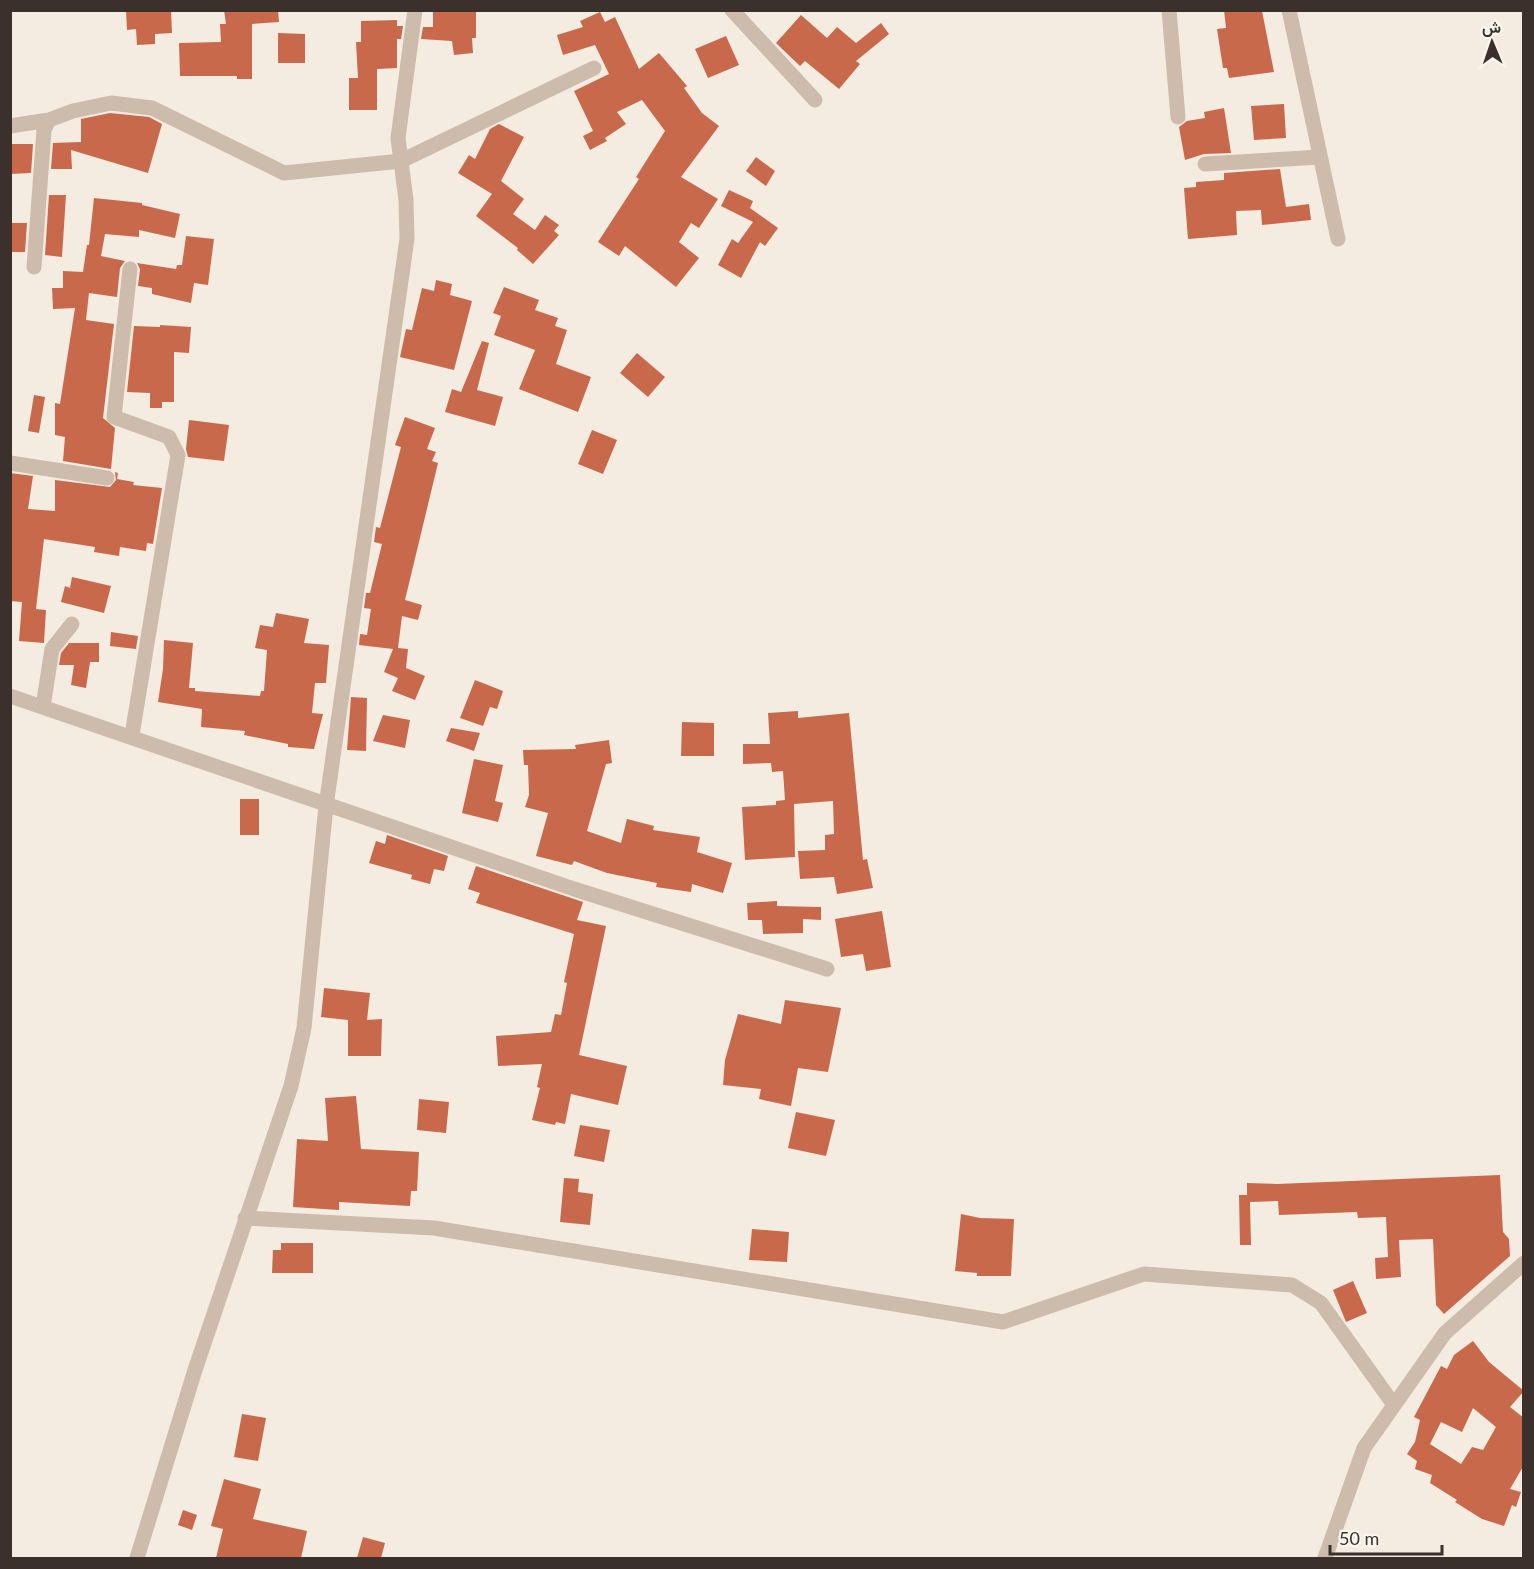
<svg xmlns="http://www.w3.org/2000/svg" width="1534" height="1569" viewBox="0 0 1534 1569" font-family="Lato,Vazirmatn,sans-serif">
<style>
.building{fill:#c8694b;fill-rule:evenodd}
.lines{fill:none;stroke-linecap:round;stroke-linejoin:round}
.minor{stroke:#cdbbac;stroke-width:15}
</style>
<rect width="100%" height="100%" fill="#f4ebe1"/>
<!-- building -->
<path class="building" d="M126,10H171L172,33L155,34V44L137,45L136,29L127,30Z
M224,10H278L279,22L252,24V79H237V76H180L179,43L221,42L220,24H226Z
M433,10H476V38H472L473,53L454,55L452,41L421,39L423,27H433Z
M1224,10L1262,11L1274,72L1229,78L1227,68H1223L1217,29L1226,28Z
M600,12L605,22L615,17L639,69L659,53L687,86L684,88L702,113L719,126L681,177L718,199L699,228L691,223L679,242L699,258L676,287L625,246L619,256L598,242L639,179L636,177L665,131L642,100L617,112L626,124L605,138L607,141L590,150L583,136L593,131L574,91L609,74L595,45L563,55L557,35L583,27L580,21Z
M801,15L827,38L837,27L856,43L881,23L889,34L856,61L860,64L839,89L805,61L800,66L776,43Z
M397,20V26H403L401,39H397V68L377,69V110H349V78H358L356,42H361V21Z
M278,33L305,34V63H278Z
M726,36L739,65L708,78L695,49Z
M1284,104L1286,138L1254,140L1251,106Z
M1224,108L1231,153L1204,154L1185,160L1179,127L1187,121L1205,118L1204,112Z
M110,113L149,117L162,124L148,173L71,150L72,169H51L53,143L81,142V119Z
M499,124L524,137L501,181L524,199L513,214L535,230L545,215L559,225L554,231L559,235L533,264L517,250L518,248L476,216L492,194L458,173L469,155L475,159L490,129Z
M10,144H33L31,173L10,174Z
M756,157L775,171L766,186L746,171Z
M1280,169L1286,207L1309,204L1311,220L1262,225L1261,210L1236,211L1237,235L1188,239L1184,188L1196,187V182L1224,180V173Z
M729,190L753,201L750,208L778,228L765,246L760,242L741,278L718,265L732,239L738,243L753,222L721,206Z
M49,195H66L62,257L45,255Z
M94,198L142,203V205L180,214L175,238L139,230V237L105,234L101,256L125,261L120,268L117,297L89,293L86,320L114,324L103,418L115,428L111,469L63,461L65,437L55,435V403L60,404L75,308L53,309L52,288H63V271L83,272L87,245H89Z
M10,223H27L25,252H10Z
M186,236L214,239L208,285L194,283L191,303L152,294V288L138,286L140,269L137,263L176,269L177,265H182Z
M436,280L452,284L450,295L472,301L454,370L400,357L406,329L412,330L422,288L434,291Z
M504,287L539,300L535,310L558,318L555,326L567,330L556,364L591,377L578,412L519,389L535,350L494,335L501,316L493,313Z
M160,325L191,327L189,353L174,352V402H162V408H150V393L127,392L134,326L160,327Z
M482,341L489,343L477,390L503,397L495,426L445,412L452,389L461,392Z
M637,353L665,377L648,397L620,373Z
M34,395L45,397L39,433L28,431Z
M405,417L435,428L427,449L436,452L432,461L438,463L405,600L422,605L418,620L402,616L398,648L408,649L406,668L425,676L415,700L392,691L398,678L384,672L393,649L359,645L360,634L367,635L371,609L364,608L366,593H370L382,544L374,542L376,527L380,528L401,447L395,445Z
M189,420L229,425L224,461L188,457L186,449Z
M592,430L617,440L603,474L578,464Z
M115,472L118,473L117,479L134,482L133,485L162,488L153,544L147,543L146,551L120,547L119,556L94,552L95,547L44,539L36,609L46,610L44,643L19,641L22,602L11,601L10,594V473L33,476L28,509L55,511V480L110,487L116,480Z
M72,577L111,586L104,613L61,602L65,586L70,588Z
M276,613L309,619L304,643L329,645L326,683H315L312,713L323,714L314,749L288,747V744L244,735L245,731L201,727L202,709L158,702L163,669L164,640L193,643L189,688H195V691L260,696L261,691H264L267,650L255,648L260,625L273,627Z
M111,632L138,636L136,649L110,646Z
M69,643H99V662H90L86,688L71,685L74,665H59L61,653Z
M475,680L503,691L497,709L490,707L483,726L460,718Z
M351,697L367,698L366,751L347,750Z
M798,711V718L849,713L863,860L867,859L873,888L837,894L834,877L800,879L798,851L825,850V835L834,834L833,801L794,804L795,857L745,860L742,807L776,805V801L785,800L783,771L772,772L771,763L743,764V744H770L768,713Z
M383,715L410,720L405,748L373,741Z
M682,722L714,723V756H681Z
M451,728L480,733L474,751L446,741Z
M609,740L612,763L606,764L587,831L621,843L627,819L654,826L653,830L700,837L697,852L732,863L723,893L692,884L691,892L656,887L657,883L607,873L574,861L572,865L536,856L548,813L525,807L529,795L528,765H524L523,750L576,749L575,745Z
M474,759L503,765L495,801L503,803L498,822L462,813Z
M240,799H259V835H240Z
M387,835L448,856L444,871L434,869L430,884L411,879L412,875L369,863L376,841L385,844Z
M476,866L583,902L577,920L606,926L579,1055L627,1066L618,1105L571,1094L565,1124L556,1122L555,1125L532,1120L540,1088L537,1087L542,1064L498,1066L496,1036L551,1032L555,1014L561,1015L567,983L564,982L574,934L476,903L480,893L468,889Z
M777,901V906L821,907V920L803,919V933L763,934L762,920H748L747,903Z
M882,911L891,967L866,971L863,954L841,957L835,919Z
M324,988L370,993L367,1020L382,1019L381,1056H348V1020L321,1017Z
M785,1000L841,1008L828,1072L798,1068L791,1106L759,1099L761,1089L723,1085L725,1060L738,1014L781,1024Z
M356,1096L361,1149L419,1152L417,1191H411L410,1206L339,1202V1210L293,1207L297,1139L328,1141L325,1098Z
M419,1099L449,1102L446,1133L417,1130Z
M796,1112L835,1120L826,1156L788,1148Z
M580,1125L610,1130L604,1162L574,1156Z
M1500,1175L1503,1232L1509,1239L1510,1256L1444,1314L1436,1305L1433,1239L1399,1240L1401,1277L1376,1279L1375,1258L1388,1257L1386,1217L1358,1218L1357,1212L1279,1215L1278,1201L1250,1202L1251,1245H1240L1239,1195H1247V1183L1277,1184Z
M564,1178L579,1179L578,1192L593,1194L590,1225L560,1222Z
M961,1214L980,1218L1014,1219L1011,1276H977V1273L955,1271Z
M752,1229L789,1232L787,1262L749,1260Z
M281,1243H313V1273H272L273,1250H281Z
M1353,1281L1367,1313L1346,1322L1333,1290Z
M1473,1341L1489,1362L1524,1391L1510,1407L1524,1418V1465L1510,1489L1521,1492L1516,1507L1512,1505L1504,1526L1482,1519L1455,1502L1457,1500L1430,1483L1432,1475L1415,1469L1417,1461L1407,1454L1415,1442L1420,1420L1414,1417L1441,1366L1447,1369L1454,1355ZM1473,1408L1496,1427L1483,1450L1472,1447L1461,1464L1430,1444L1441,1422L1462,1432Z
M242,1414L266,1418L258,1461L234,1457Z
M224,1479L261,1489L253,1519L307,1531L301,1558H216L223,1529L211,1526Z
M183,1510L197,1515L192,1530L178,1525Z
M363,1537L385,1543L381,1558H357Z"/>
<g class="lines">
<!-- minor -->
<path class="minor" d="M732,10L815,100
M1169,10L1178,117
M1289,10L1338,239
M10,126L49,120
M1205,164L1320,157
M34,267L44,130L49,120L73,111L111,103L152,108L284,173L401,161L594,68
M130,269L114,417L169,437L178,455L132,735
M10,463L107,478
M10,696L574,889L827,969
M43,707L52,649L72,624
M245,1218L434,1228L1003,1322L1144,1274L1292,1285L1321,1303L1394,1405
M137,1558L195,1370L291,1086L304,1028L326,806L407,239L406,200L398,138L415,10
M1325,1558L1364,1448L1445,1333L1524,1263"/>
</g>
<!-- border -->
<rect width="1534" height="1569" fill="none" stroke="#3b302b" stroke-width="24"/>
<!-- north arrow -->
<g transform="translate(1492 42) rotate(358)" stroke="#fbf5ee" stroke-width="4.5" paint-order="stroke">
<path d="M0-4.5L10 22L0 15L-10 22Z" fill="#3b302b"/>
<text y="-9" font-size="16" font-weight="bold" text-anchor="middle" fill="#3b302b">ش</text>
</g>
<!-- scale -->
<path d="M1330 1545v9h112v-9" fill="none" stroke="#3b302b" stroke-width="3"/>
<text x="1339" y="1545" font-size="18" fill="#3b302b" stroke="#fbf5ee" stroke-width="4.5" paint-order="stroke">50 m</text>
</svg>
